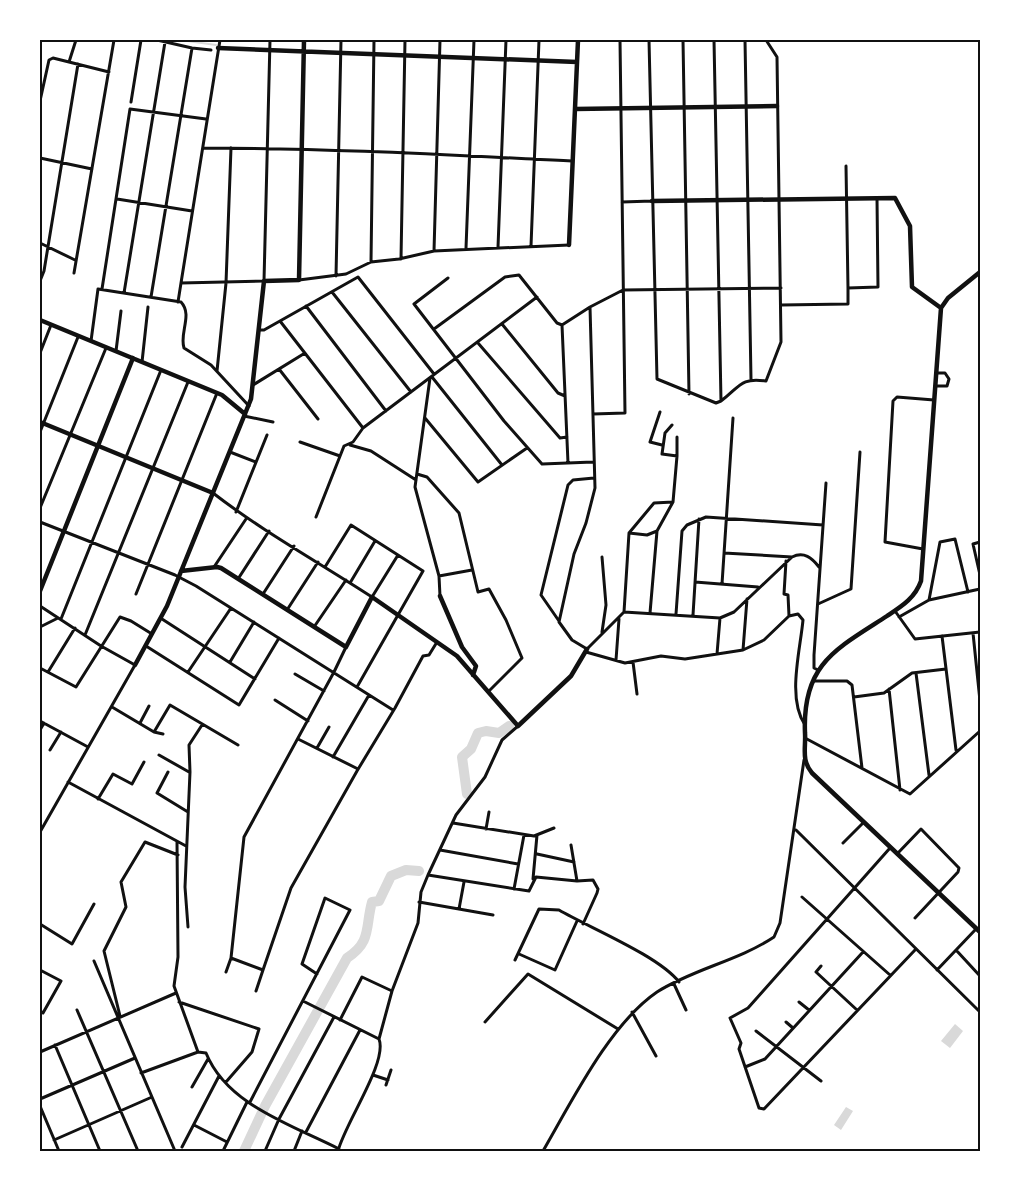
<svg xmlns="http://www.w3.org/2000/svg" width="1020" height="1191" viewBox="0 0 1020 1191" font-family="'DM Sans',sans-serif">
<style>
.water{fill:#d9d9d9}
.lines{fill:none;stroke-linecap:round;stroke-linejoin:round}
.stream{stroke:#d9d9d9;stroke-width:2}
.river{stroke:#d9d9d9;stroke-width:10}
.minor{stroke:#111;stroke-width:3}
.tertiary{stroke:#111;stroke-width:4.5}
.neatline{fill:none;stroke:#111;stroke-width:2}
</style>
<rect width="100%" height="100%" fill="#fff"/>
<!-- water -->
<path class="water" d="M955,1024L963,1031L950,1048L941,1041Z
M846,1107L853,1111L841,1130L834,1125Z"/>
<g class="lines">
<!-- stream -->
<path class="stream" d="M180,40L216,45"/>
<!-- river -->
<path class="river" d="M467,794L462,757L471,749L478,733L486,731L499,733L509,726
M244,1151L265,1106L347,958C372,942 365,927 372,902L379,901L391,876L406,870L419,871"/>
<!-- minor -->
<path class="minor" d="M157,40L192,48L211,50
M220,40L181,283L264,281L270,40
M649,40L657,379L716,403L721,401L714,40
M683,40L689,394
M745,40L751,379
M69,62L76,40
M40,101L49,60L53,58L109,72
M131,102L141,40
M203,148C326,148 449,155 572,161
M40,158L92,169
M846,166L848,288
M117,199L192,211
M622,202L652,201
M40,243L75,260
M531,246L539,40
M498,247L506,40
M466,248L474,40
M434,251L440,40
M401,259L405,40
M371,262L374,40
M74,273L114,40
M336,276L341,40
M448,278L414,304L504,421L542,464L593,462
M299,280L346,274L371,262L399,259L434,251L569,245
M40,281L44,271L78,64
M781,288L623,290L590,307L595,488L586,523L574,554L559,622L572,640L587,649L624,612L720,618L734,612L792,557C804,551 812,558 819,567
M102,289L130,109L206,119
M332,292L411,392
M124,293L165,42
M151,297L192,48
M178,302L181,283
M781,305L848,304V288L878,287L877,198
M306,306L386,411
M280,321L363,428
M502,324L558,393L565,396
M562,325L568,463
M434,329L505,277L519,275L557,323L562,325L590,307
M259,330H264L358,277L434,374
M91,341L98,289L181,302C193,315 179,333 184,348L211,365L249,406
M478,343L560,438L567,437
M116,351L121,311
M40,353L51,325
M142,362L148,307
M279,369L318,419
M217,371L226,283L231,148
M432,377L502,465
M430,378L415,487L439,576L440,596
M253,385L305,353
M935,386H947L949,379L945,373H936
M721,401C740,387 740,377 766,381L781,342L777,57L766,40
M660,412L650,442L662,445
M593,414L625,413L620,40
M244,416L273,422
M425,418L478,482L527,448
M40,432L78,337
M300,442L340,456
M350,445L371,451L416,480
M230,452L256,462
M677,456V437
M417,474L427,477L459,513L478,592L489,589L506,620L522,658L488,692
M213,493C262,531 320,563 372,597L398,555
M40,508L106,348
M236,512L267,435
M316,517L344,446L353,442L363,428L537,297
M40,522L175,575L196,586L393,710
M629,533L647,535L657,531
M980,542L973,544L980,575
M923,549L885,542L893,401L897,397L934,400
M724,553L792,557
M602,557L606,605L602,632
M786,561L784,594L788,595L789,616
M214,567L246,519
M325,567L351,525L423,571L357,687
M439,576L472,570
M238,579L269,531
M695,582L758,587
M350,583L375,541
M722,584L733,418
M136,594L217,393
M263,594L294,546
M929,600L980,589
M818,604L851,589L860,452
M40,606L101,646L135,665L40,832
M287,610L318,562
M895,611L915,639L980,632
M624,612L629,533L654,503L673,502
M650,613L657,531L673,502L677,456L662,454L665,433L672,425
M676,614L682,531L687,525L706,517L823,525
M693,615L699,519
M899,617L929,600L940,542L955,539L968,592
M61,619L161,370
M162,619L255,679
M559,621L541,595L568,485L573,480L594,478
M40,627L58,618
M314,627L346,580
M973,633L980,701
M85,635L188,382
M942,636L956,750
M146,646L239,705L279,638
M346,647L334,672L244,837L231,958L263,970L291,888L357,771L395,708L423,656L429,655L437,642
M743,650L747,599
M586,652L625,663L661,656L685,659L743,650L764,640L789,616L798,614L803,620C800,652 787,698 805,725
M717,654L720,618
M616,660L619,619
M230,662L254,622
M633,662L637,694
M40,668L76,687L120,617L131,621L152,634
M818,670L814,668V655L826,483
M48,672L75,628
M188,672L231,608
M916,673L929,775
M295,674L324,691
M813,681H847L852,685L862,768
M889,689L900,790
M854,697L884,693L912,673L946,669
M275,700L308,721
M112,707L154,732L163,734
M40,721L88,747
M140,723L149,706
M40,730L44,723
M154,732L170,705L238,745
M805,738L910,794L980,731
M298,739L358,769
M317,748L329,727
M50,750L61,732
M159,755L189,772
M333,757L369,695
M168,772L157,793L188,812
M68,782L186,846
M98,799L113,774L132,784L144,762
M453,823L534,836L554,828
M486,829L489,812
M796,830L980,1012
M177,842L178,957L174,986L198,1052
M843,843L864,822
M571,845L577,881
M890,848L748,1008L730,1018L741,1043L739,1049L759,1108L764,1109L915,950
M440,850L518,864
M537,854L574,862
M897,854L921,829L959,868L958,872L915,918
M428,875L529,891L536,877L577,881L593,880L598,889L597,893L583,924
M533,879L537,835
M514,889L524,835
M802,897L890,975
M419,902L493,915
M459,909L464,882
M40,924L72,944L94,904
M188,927L185,887L190,772L189,745L202,725
M956,950L980,976
M519,954L555,970L577,921
M515,960L539,909L559,910C590,928 659,956 679,982
M94,961L175,1151
M821,966L816,972L857,1010
M40,970L61,981L43,1013L40,1011
M937,970L976,929
M226,972L231,958
M674,984L686,1010
M256,991L263,970
M303,1001L379,1039
M179,1002L259,1029L252,1052L226,1082
M799,1002L809,1010
M77,1010L138,1151
M632,1012L656,1056
M120,1016L104,951L126,907L121,882L145,842L178,855
M340,1020L362,977L392,991
M485,1022L528,974L618,1029
M786,1022L793,1028
M756,1031L821,1081
M55,1045L100,1151
M40,1052L176,993
M745,1067L765,1059L863,952
M141,1073L198,1052L206,1053C227,1105 292,1125 339,1149
M373,1075L388,1080
M386,1085L391,1070
M192,1087L208,1059
M40,1099L135,1058
M250,1102L350,910L325,898L302,964L317,974
M40,1106L59,1151
M194,1125L227,1142
M306,1132L360,1030
M54,1140L152,1097
M182,1147L219,1076
M223,1151L247,1102
M265,1151L279,1119L334,1017
M294,1151L302,1131
M338,1151C345,1123 388,1062 379,1039L392,991L418,923L421,892L428,875L456,815L485,777L502,740L518,726
M543,1151C572,1101 610,1024 657,992C693,969 738,961 774,937L780,923L804,760"/>
<!-- tertiary -->
<path class="tertiary" d="M218,48L577,62
M575,109L777,106
M652,201L895,198L910,226L912,287L941,308
M569,245L578,40
M980,272L948,298L941,308L921,581C915,598 902,606 887,616C836,649 802,664 805,733C806,748 801,760 812,773L980,932
M40,320L222,395L245,414
M40,422L213,493
M181,571L217,567L221,568L346,647L372,597L457,656L518,726L571,676L587,649
M40,591L133,358
M440,596L462,647L476,666L473,675
M135,665L167,606L251,399L264,281L299,280L304,40"/>
</g>
<!-- border -->
<rect width="1020" height="1191" fill="none" stroke="#ffffff" stroke-width="82"/>
<rect x="41" y="41" width="938" height="1109" class="neatline"/>
</svg>
